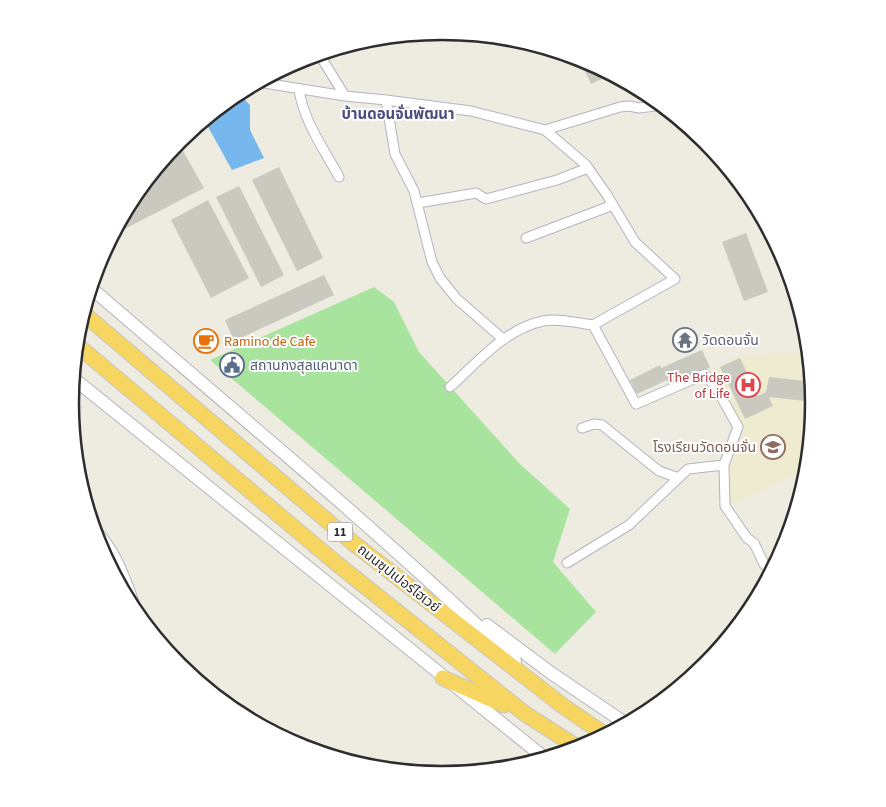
<svg xmlns="http://www.w3.org/2000/svg" width="886" height="807" viewBox="0 0 886 807" font-family="'Source Sans 3','Noto Sans Thai',sans-serif">
<style>
.education{fill:#efebd1}
.green{fill:#a9e49e}
.water{fill:#76b8ee}
.lines{fill:none;stroke-linecap:round;stroke-linejoin:round}
.stream{stroke:#76b8ee;stroke-width:3}
.building{fill:#cac9bf}
.minor-casing{stroke:#b4b4c0;stroke-width:11}
.secondary-casing{stroke:#b4b4c0;stroke-width:14}
.trunk-casing{stroke:#c8c8c8;stroke-width:17}
.minor{stroke:#fff;stroke-width:9}
.secondary{stroke:#fff;stroke-width:12}
.trunk{stroke:#f6d560;stroke-width:15}
.labels{text-anchor:middle;stroke-width:4;stroke-linejoin:round;paint-order:stroke}
.shield{fill:#fff;stroke:#6c6c6c;stroke-width:1}
.shield-label{font-size:12px;font-weight:bold;fill:#2d2d2d}
.worship-label{font-size:14px;fill:#5b616d;stroke:#fff;text-anchor:start}
.food-label{font-size:14px;fill:#c56008;stroke:#fff;text-anchor:start}
.service-label{font-size:14px;fill:#4e5e75;stroke:#fff;text-anchor:start}
.health-label{font-size:14px;fill:#be3a42;stroke:#fff;text-anchor:end}
.education-label{font-size:14px;fill:#785e54;stroke:#fff;text-anchor:end}
.street-label{font-size:14px;fill:#2d2d2d;stroke:#fff}
.neighbourhood-label{font-size:15px;font-weight:bold;fill:#4e4d7f;stroke:#fff}
.rim{fill:none;stroke:#2d2d2d;stroke-width:2.5}
</style>
<rect width="100%" height="100%" fill="#eeebe1"/>
<!-- education -->
<path class="education" d="M810,352L815,404L809,469L721,509L726,466L742,428L711,370L740,355Z"/>
<!-- green -->
<path class="green" d="M374,287L394,302L419,352L520,464L570,509L553,562L596,612L555,654L210,360Z"/>
<!-- water -->
<path class="water" d="M228,100H245L250,105V130L264,158L232,170L207,125L206,119Z"/>
<g class="lines">
<!-- stream -->
<path class="stream" d="M524,761L526,765"/>
</g>
<!-- building -->
<path class="building" d="M579,58L586,60L612,74L591,84Z
M178,142L204,188L113,235L134,196Z
M279,167L323,258L297,271L252,180Z
M239,186L284,275L261,287L216,197Z
M208,200L249,278L211,298L171,220Z
M746,233L768,292L744,301L722,242Z
M324,275L334,295L234,341L225,320Z
M702,350L710,367L669,386L667,380L637,394L630,380L660,365L661,368Z
M740,358L758,396L766,392L769,377L813,382L815,402L769,397L773,406L745,419L720,367Z
M786,548L778,562L774,554Z"/>
<g class="lines">
<defs>
<path id="minor" d="M319,54L345,96
M258,82L345,96L386,100L471,111L545,130L586,165L607,195L635,242L675,279L593,325
M299,90C304,122 324,149 339,177
M386,100L395,154L414,191L432,262L440,278L457,299L503,339
M545,130L620,107L629,106L639,108L663,105
M418,203L476,193L486,199L557,180L588,168
M526,238L613,205
M593,325L636,404L705,374L718,391L738,427L724,465L725,506L747,538L754,543L764,564L772,574
M450,387C477,363 505,329 543,321C559,318 577,323 593,325
M582,428L594,424L602,425L659,471L679,478
M93,527C119,551 128,587 140,618
M567,563L629,525L688,469L724,465"/>
<path id="secondary" d="M91,288C234,411 379,531 515,661
M73,378L546,759
M487,625L551,673L628,725"/>
<path id="trunk" d="M83,313L352,542L563,706L607,736
M77,345L336,563L524,713L580,749
M443,678L504,705"/>
</defs>
<!-- minor casing -->
<use href="#minor" class="minor-casing"/>
<!-- secondary casing -->
<use href="#secondary" class="secondary-casing"/>
<!-- trunk casing -->
<use href="#trunk" class="trunk-casing"/>
<!-- minor -->
<use href="#minor" class="minor"/>
<!-- secondary -->
<use href="#secondary" class="secondary"/>
<!-- trunk -->
<use href="#trunk" class="trunk"/>
</g>
<!-- icons -->
<defs>
<symbol id="temple-ring" viewBox="-11 -11 22 22"><circle r="9.5" fill="#fff" stroke="#6b7280" stroke-width="1.5"/><path d="M0-6L5-2H3V0L6.5 2.5H4V6H1.5V3h-3V6H-4V2.5H-6.5L-3 0V-2H-5Z" fill="#6b7280"/></symbol>
<symbol id="cafe-ring" viewBox="-11 -11 22 22"><circle r="9.5" fill="#fff" stroke="#e8710a" stroke-width="1.5"/><path d="M-5.5-4.5H6V0H3Q3 3.5 0 3.5H-2.5Q-5.5 3.5-5.5 0ZM3-3.2v2h1.7v-2ZM-6 4.5H4V6H-6Z" fill="#e8710a"/></symbol>
<symbol id="civic-ring" viewBox="-11 -11 22 22"><circle r="9.5" fill="#fff" stroke="#5c6f8a" stroke-width="1.5"/><path d="M-.6-6.5H3V-4.5H.6V-3L4-1V1h2V6H-6V1h2V-1L-.6-3ZM-1.2 2.5V6h2.4V2.5Z" fill="#5c6f8a"/></symbol>
<symbol id="hospital-ring" viewBox="-11 -11 22 22"><circle r="9.5" fill="#fff" stroke="#e0444e" stroke-width="1.5"/><path d="M-5-5h3v3.5h4V-5h3V5h-3V1.5h-4V5h-3Z" fill="#e0444e"/></symbol>
<symbol id="school-ring" viewBox="-11 -11 22 22"><circle r="9.5" fill="#fff" stroke="#8d6e63" stroke-width="1.5"/><path d="M0-5L7-2L0 1L-7-2ZM-4 1L0 2.5L4 1V4Q0 6-4 4Z" fill="#8d6e63"/></symbol>
</defs>
<g fill-rule="evenodd">
<use href="#temple-ring" x="671" y="326" width="28" height="28"/>
<use href="#cafe-ring" x="192" y="327" width="28" height="28"/>
<use href="#civic-ring" x="218" y="351" width="28" height="28"/>
<use href="#hospital-ring" x="734" y="371" width="28" height="28"/>
<use href="#school-ring" x="759" y="433" width="28" height="28"/>
</g>
<g class="labels">
<!-- shield labels -->
<rect class="shield" x="327.5" y="522.5" width="25" height="19" rx="4"/>
<g class="shield-label">
<text x="340" y="536">11</text>
</g>
<!-- worship labels -->
<g class="worship-label">
<text x="702" y="345">วัดดอนจั่น</text>
</g>
<!-- food labels -->
<g class="food-label">
<text x="224" y="346">Ramino de Cafe</text>
</g>
<!-- service labels -->
<g class="service-label">
<text x="250" y="370">สถานกงสุลแคนาดา</text>
</g>
<!-- health labels -->
<g class="health-label">
<text x="730" y="382">The Bridge<tspan x="730" dy="16">of Life</tspan></text>
</g>
<!-- education labels -->
<g class="education-label">
<text x="756" y="452">โรงเรียนวัดดอนจั่น</text>
</g>
<!-- street labels -->
<g class="street-label">
<text transform="translate(399 578) rotate(38)" y="5">ถนนซุปเปอร์ไฮเวย์</text>
</g>
<!-- neighbourhood labels -->
<g class="neighbourhood-label">
<text x="398" y="119">บ้านดอนจั่นพัฒนา</text>
</g>
</g>
<!-- crop -->
<path d="M0 0H886V807H0ZM79 403a363 363 0 1 1 726 0a363 363 0 1 1-726 0Z" fill="#fff" fill-rule="evenodd"/>
<path class="rim" d="M79 403a363 363 0 1 1 726 0a363 363 0 1 1-726 0Z"/>
</svg>
